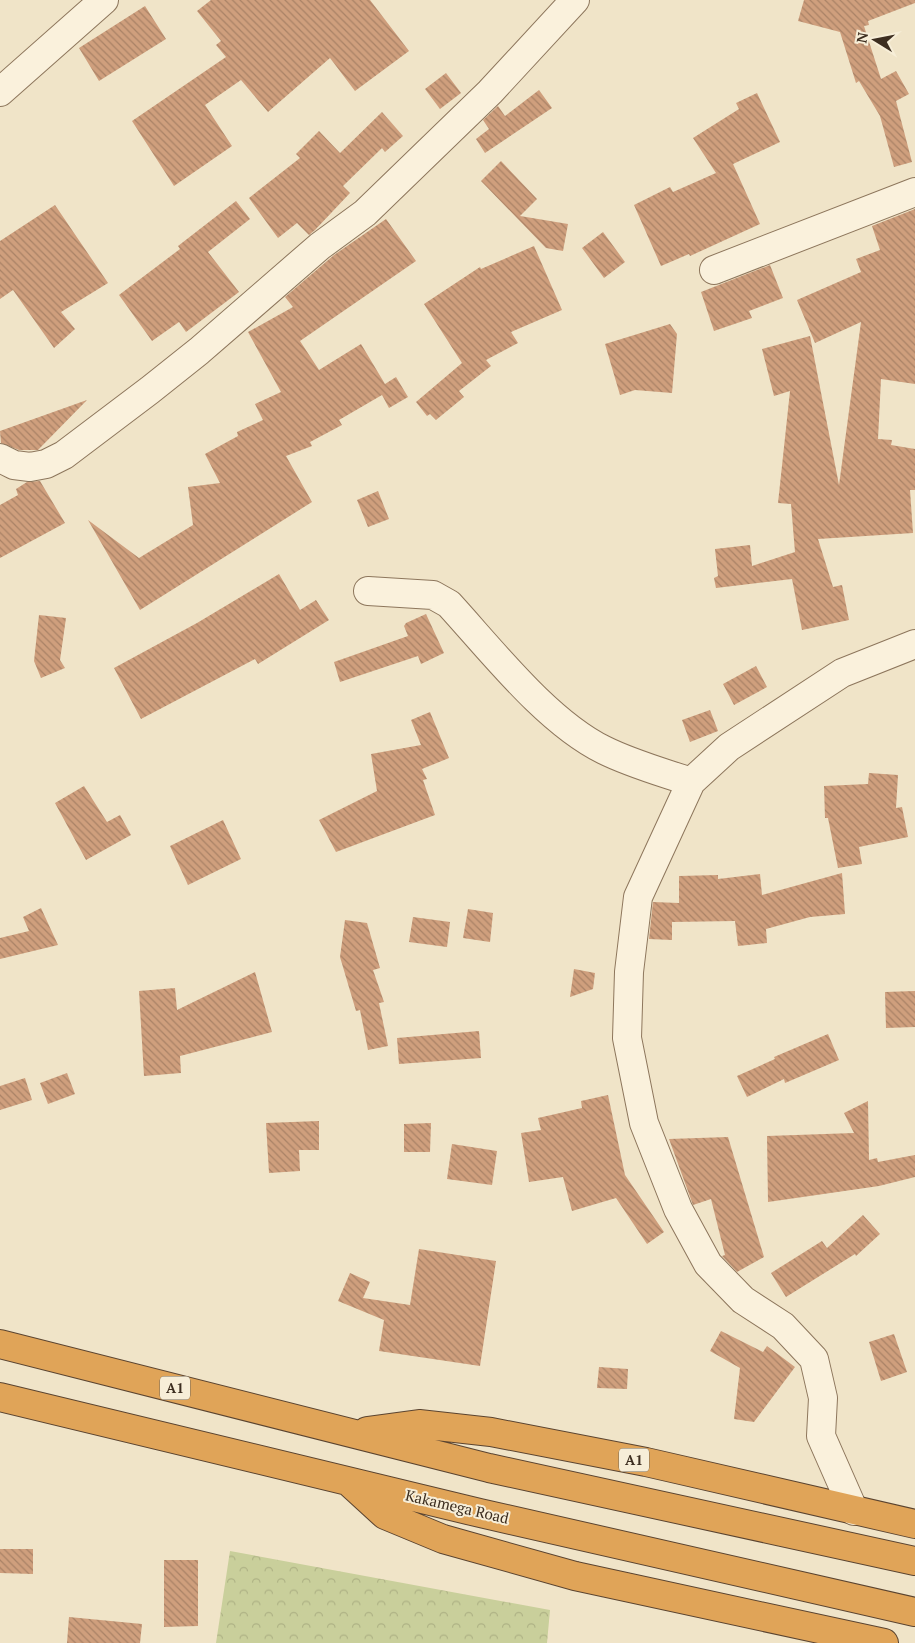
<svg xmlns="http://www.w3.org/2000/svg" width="915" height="1643" viewBox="0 0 915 1643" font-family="'PT Serif',serif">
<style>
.forest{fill:url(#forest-crowns)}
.building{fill:url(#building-back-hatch)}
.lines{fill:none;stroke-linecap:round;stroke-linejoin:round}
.street-casing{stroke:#8d765c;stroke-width:30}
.highway-casing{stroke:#5b4430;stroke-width:30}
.street{stroke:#faf1dc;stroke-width:28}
.highway{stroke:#e0a458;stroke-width:28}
.labels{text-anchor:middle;stroke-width:4;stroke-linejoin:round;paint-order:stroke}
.shield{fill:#f7eed8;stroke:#756857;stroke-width:1}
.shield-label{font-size:14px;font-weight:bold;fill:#3d2e20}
.street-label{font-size:15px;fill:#3d2e20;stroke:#f7eed8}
</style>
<defs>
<pattern id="forest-crowns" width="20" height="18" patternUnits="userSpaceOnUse" patternTransform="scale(1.25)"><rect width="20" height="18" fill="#c9cf9b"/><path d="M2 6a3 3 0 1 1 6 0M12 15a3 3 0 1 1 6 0" fill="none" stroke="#aeb285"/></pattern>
<pattern id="building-back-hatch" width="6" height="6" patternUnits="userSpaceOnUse" patternTransform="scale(1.25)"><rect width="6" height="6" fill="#cf9f7d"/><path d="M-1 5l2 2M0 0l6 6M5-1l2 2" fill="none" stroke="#a98266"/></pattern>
</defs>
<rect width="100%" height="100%" fill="#f0e4c8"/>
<!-- forest -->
<path class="forest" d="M230,1551L550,1610L547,1643H216Z"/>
<!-- building -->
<path class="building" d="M211,0H370L409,51L355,91L330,58L268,112L241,80L205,105L232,146L174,186L132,121L226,57L216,45L221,41L197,11Z
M804,0H915V3L868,21L869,25L864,26L881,79L896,71L909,94L896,101L912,162L894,167L880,116L859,81L856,83L840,32L798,21Z
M145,6L166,39L99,81L79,48Z
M446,73L461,93L440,109L425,89Z
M539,90L552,108L485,153L476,139L489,129L483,120L498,106L505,116Z
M757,93L780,142L733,164L760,224L690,256L689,254L661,266L634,205L670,187L673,192L716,173L693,138L739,109L736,103Z
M382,112L403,136L385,152L382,148L343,186L350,193L315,230L309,235L297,223L278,238L249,198L300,158L296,154L319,131L340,153Z
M501,161L537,199L520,216L568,224L563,251L546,248L481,181Z
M236,201L250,219L208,252L239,292L186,332L179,322L152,341L119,295L180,249L178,246Z
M55,205L108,283L61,312L75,329L54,348L13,290L0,299V241Z
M915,209V384L881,379L878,439L892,440L891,445L915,449V490H910L913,533L818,539L833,587L842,585L849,620L802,630L792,579L716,588L714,578L718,576L715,549L750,545L752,566L795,552L791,504L778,503L790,391L774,396L762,349L810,336L839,485L861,322L815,343L797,300L861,272L856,259L880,250L872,226Z
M386,219L416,261L300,341L319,370L361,344L385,384L396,377L408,397L389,408L382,395L339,420L342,425L310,442L312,446L286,456L312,502L140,610L88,520L139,558L193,525L188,487L220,483L205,454L238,436L237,432L263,420L255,404L281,392L248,332L293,307L285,297L334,255Z
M603,232L625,262L604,278L582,248Z
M534,246L562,310L511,332L518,343L486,360L491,366L459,391L464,397L436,420L430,414L427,416L416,402L462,363L424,304L480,267L481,269Z
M770,265L783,298L749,311L752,318L714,331L701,292Z
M670,324L677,334L672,393L635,390L620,395L605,344Z
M87,400L38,450H19L1,443L0,431Z
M40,481L65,523L0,558V505L18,495L16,489L27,482Z
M378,491L389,519L368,527L357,500Z
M279,574L300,610L316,600L329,620L258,664L255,659L141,719L114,668L197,623Z
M426,614L444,653L421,664L418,656L340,682L334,662L408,636L404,626L406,623Z
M39,615L66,618L60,660L65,668L41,678L34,661Z
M756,666L767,687L734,705L723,684Z
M710,710L718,731L690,742L682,720Z
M430,712L449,758L422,769L427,779L423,780L435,815L336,852L319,820L377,791L371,754L421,745L411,720Z
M869,773L898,775L896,808L902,807L908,837L859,847L862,864L838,868L828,818H825L824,786L868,784Z
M84,786L107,822L120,815L131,835L86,860L55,803Z
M223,820L241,859L188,885L170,846Z
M842,873L845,914L810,917L766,929L767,943L738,946L735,921L672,922V940L649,939L653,902L679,903V876L718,875V879L760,874L762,895Z
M41,908L58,945L0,959V938L29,931L23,917Z
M468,909L493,913L490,942L463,938Z
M413,917L450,922L447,947L409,942Z
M345,920L367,923L380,968L373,970L384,1002L379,1003L388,1046L368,1050L360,1010L356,1011L340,957Z
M574,969L595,973L593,989L570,997Z
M255,972L272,1032L180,1056L181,1073L144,1076L139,991L175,988L177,1010Z
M915,991V1027L886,1028L885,992Z
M479,1031L481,1058L399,1064L397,1038Z
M828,1034L839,1060L785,1083L784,1079L747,1097L737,1076L775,1059L774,1057Z
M67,1073L75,1094L48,1104L40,1083Z
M25,1078L32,1100L0,1110V1086Z
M608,1095L625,1175L664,1232L647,1244L616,1198L572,1211L563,1177L529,1182L521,1133L541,1130L538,1118L582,1108L581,1101Z
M868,1101L869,1160L877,1158L878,1162L915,1155V1177L879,1186L768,1202L767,1136L854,1133L844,1113Z
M319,1121V1150H299L300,1171L269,1173L266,1123Z
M431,1123L430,1152H404V1124Z
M728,1137L764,1257L737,1272L722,1256L725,1255L711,1199L693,1205L669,1139Z
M452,1144L497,1151L492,1185L447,1179Z
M863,1215L880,1234L856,1256L855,1254L786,1297L771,1273L822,1241L827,1248Z
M419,1249L496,1261L480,1366L379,1351L384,1320L338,1301L350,1273L370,1282L363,1298L410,1305Z
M721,1331L763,1352L767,1346L795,1367L754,1422L734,1419L740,1368L710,1351Z
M894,1334L907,1372L881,1381L869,1342Z
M599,1367L628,1369L627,1389L597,1388Z
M0,1549H33V1574L0,1573Z
M164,1560H198V1626L164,1627Z
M69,1617L142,1624L140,1643H67Z"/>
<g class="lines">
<defs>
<path id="street" d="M0,92L104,0
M714,270L915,192
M0,458L14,465L30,467L46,464L64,455L150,390L199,351L320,246L365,213L490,92L575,0
M368,591L433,595L449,604C492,651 547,722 604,750C632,764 662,772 691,782
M854,1511L821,1436L823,1398L814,1359L783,1326L743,1300L708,1264L678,1209L644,1123L627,1038L629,972L638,897L691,782L729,747L842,673L915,644"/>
<path id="highway" d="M0,1344L489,1468L915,1561
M0,1397L480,1513L915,1612
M367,1431L419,1424L491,1432L646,1462L915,1524
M350,1483L385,1515L443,1539L575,1576L884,1643"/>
</defs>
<!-- street casing -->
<use href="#street" class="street-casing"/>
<!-- highway casing -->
<use href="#highway" class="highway-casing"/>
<!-- street -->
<use href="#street" class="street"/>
<!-- highway -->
<use href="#highway" class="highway"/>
</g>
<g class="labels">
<!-- shield labels -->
<g class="shield">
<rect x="160" y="1376.5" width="30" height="23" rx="4"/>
<rect x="619" y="1448.5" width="30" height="23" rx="4"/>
</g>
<g class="shield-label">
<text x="175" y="1393">A1</text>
<text x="634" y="1465">A1</text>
</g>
<!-- street labels -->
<g class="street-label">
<text transform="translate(457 1507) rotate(13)" y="5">Kakamega Road</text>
</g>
</g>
<!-- north arrow -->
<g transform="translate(875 40) rotate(280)" stroke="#f7eed8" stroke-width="4" paint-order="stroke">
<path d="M0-4L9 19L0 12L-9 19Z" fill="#3d2e20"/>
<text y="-8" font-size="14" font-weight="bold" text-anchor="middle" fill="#3d2e20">N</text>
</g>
</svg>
